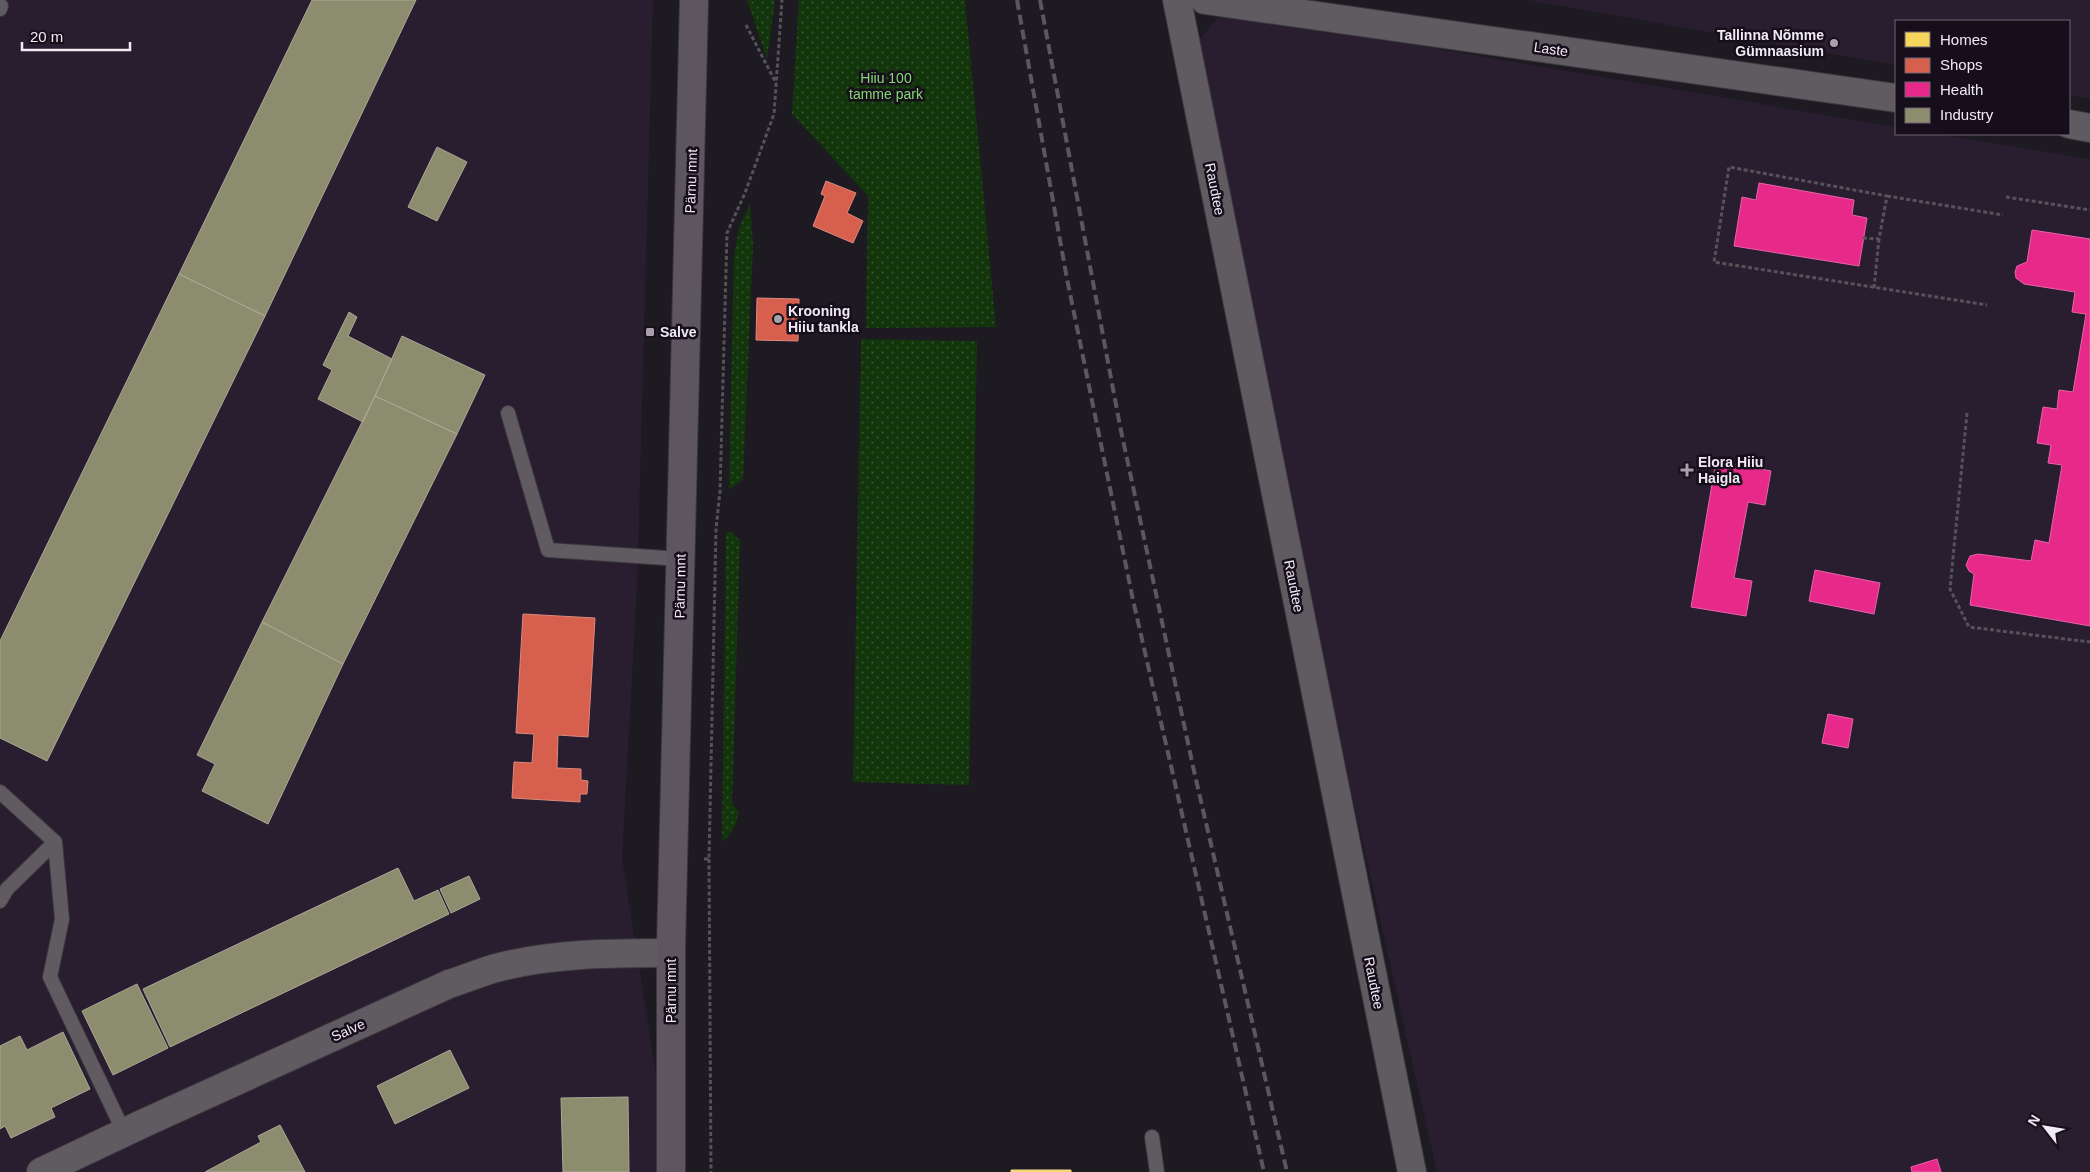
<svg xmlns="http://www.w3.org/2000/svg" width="2090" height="1172" viewBox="0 0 2090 1172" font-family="Arial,sans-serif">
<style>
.built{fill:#281e30}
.green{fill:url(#green-dots)}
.homes{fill:#f6d55c;stroke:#f4db8a}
.shops{fill:#d6604d;stroke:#de897f}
.health{fill:#e7298a;stroke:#ea63aa}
.industry{fill:#8c8c6e;stroke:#aaa896}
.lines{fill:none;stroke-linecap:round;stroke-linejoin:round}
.service-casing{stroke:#3a373d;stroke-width:16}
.minor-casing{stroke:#3a373d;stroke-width:30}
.secondary-casing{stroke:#3a373d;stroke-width:30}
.path{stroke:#555259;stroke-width:3;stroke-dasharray:4 2.5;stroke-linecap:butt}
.service{stroke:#5f5b61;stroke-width:14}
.minor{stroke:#5f5b61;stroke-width:28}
.secondary{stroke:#5d5661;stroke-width:28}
.rail{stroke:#5a575e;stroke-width:4;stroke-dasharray:10 5;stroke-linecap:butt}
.poi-dot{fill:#a6a1aa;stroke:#160e1b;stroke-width:2}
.labels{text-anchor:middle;stroke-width:5;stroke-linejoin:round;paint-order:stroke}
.poi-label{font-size:14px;font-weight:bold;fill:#f0eaf4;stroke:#160e1b;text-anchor:start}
.street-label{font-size:14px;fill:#f0eaf4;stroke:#160e1b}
.park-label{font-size:14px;fill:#85d974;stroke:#160e1b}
</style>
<defs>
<pattern id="green-dots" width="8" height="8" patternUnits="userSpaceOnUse" patternTransform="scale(1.25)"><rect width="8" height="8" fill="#12350b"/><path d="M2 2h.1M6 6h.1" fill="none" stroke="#35522f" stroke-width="1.8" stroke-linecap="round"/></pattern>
</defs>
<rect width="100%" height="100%" fill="#1e1a22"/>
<!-- built -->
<path class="built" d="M0,0H653L637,588L622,858L671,1172H0Z
M1528,0H2090V99L2069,95V21H1896V65Z
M1244,16L1896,127V134H1938L2090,159V1172H1437L1349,781L1199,71V40L1218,18Z"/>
<!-- green -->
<path class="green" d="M747,0H775L767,59Z
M799,0H965L996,327L866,328L868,196L792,114Z
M750,204L753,245L743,479L729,490L734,256L739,228Z
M861,339L977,341L969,785L853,782Z
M726,532H731L740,540L732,804L739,812C736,822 733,836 722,841Z"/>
<!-- homes -->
<path class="homes" d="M1011,1170H1071V1172H1011Z"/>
<!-- shops -->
<path class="shops" d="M826,181L856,193L847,213L863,221L853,243L813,226L825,196L821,194Z
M757,298L799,299L798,341L756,340Z
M523,614L595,618L588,737L558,735L557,768L581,769V780L588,781L587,794H580V802L512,798L514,762L532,763L534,734L516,733Z"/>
<!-- health -->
<path class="health" d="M1759,183L1854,200L1852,215L1867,218L1859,266L1734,246L1742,197L1756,200Z
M2032,230L2090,239V626L1970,605L1974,574L1969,571L1966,565L1970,556L1978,554L2031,561L2035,540L2049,543L2062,465L2048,463L2051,445L2037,443L2043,407L2057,409L2059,390L2073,392L2086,314L2072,312L2075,292L2024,284L2016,278L2015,272L2017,266L2027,262Z
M1716,461L1771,471L1765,505L1748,502L1734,578L1752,581L1746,616L1691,607Z
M1815,570L1880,583L1874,614L1809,601Z
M1828,714L1853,719L1848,748L1822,743Z
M1937,1159L1941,1172H1912L1911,1167Z"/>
<!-- industry -->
<path class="industry" d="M312,0H416L265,316L179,274Z
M437,147L467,162L437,221L408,207Z
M179,274L265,316L47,761L0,738V641Z
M349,312L357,317L348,336L392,359L363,422L318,399L332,370L323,365Z
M402,336L485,375L457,434L375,396Z
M375,396L457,434L343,664L262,622Z
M262,622L343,664L268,824L202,791L215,764L197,755Z
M398,868L414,901L438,890L449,914L170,1047L143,989Z
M469,876L480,899L451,913L440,889Z
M137,984L168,1048L113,1075L82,1011Z
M63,1032L90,1089L51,1108L55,1117L11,1138L5,1126L0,1129V1046L20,1036L27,1050Z
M450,1050L469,1088L395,1124L377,1086Z
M628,1097L629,1172H563L561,1098Z
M280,1125L305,1172H205L261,1142L258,1136Z"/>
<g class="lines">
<defs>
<path id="service" d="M0,9L1,6
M508,413L548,550L681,559
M0,792L55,842L62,919L50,977L124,1132
M0,901L7,889L55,842
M1152,1137L1157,1172"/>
<path id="minor" d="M1177,0L1412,1172
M1205,0L1896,98
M2069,124L2090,128
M41,1172L142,1124L449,984C466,979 483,971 500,967C556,953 613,953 671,953"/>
<path id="secondary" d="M671,1172V946L694,0"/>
</defs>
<!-- service casing -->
<use href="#service" class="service-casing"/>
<!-- minor casing -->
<use href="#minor" class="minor-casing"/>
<!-- secondary casing -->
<use href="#secondary" class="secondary-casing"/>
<!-- path -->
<path class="path" d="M746,25L776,83
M1887,196L2003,215
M2006,197L2090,210
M1863,238L1879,239L1887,196L1729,167L1714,262L1987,305
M1874,288L1879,239
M1967,413L1950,589L1969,627L2090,642
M704,859H709L716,529L720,491L727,233L745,193L774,114L782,0
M709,859L711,1172"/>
<!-- service -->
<use href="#service" class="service"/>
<!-- minor -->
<use href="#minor" class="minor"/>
<!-- secondary -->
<use href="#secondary" class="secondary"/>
<!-- rail -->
<path class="rail" d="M1017,0L1067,279L1133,600L1264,1172
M1040,0L1120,426L1194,771L1287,1172"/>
</g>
<!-- markers -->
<g class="poi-dot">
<circle cx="1834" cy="43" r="5"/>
<circle cx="778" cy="319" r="5"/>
<rect x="645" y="327" width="10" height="10" rx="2.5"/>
<path d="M1684.5 462.5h5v5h5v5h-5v5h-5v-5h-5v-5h5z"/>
</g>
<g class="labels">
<!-- poi labels -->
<g class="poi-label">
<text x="1824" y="40" text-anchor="end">Tallinna Nõmme<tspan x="1824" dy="16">Gümnaasium</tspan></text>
<text x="788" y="316">Krooning<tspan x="788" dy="16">Hiiu tankla</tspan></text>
<text x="660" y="337">Salve</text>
<text x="1698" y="467">Elora Hiiu<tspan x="1698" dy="16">Haigla</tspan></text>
</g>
<!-- street labels -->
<g class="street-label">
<text transform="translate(1551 49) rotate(8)" y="5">Laste</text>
<text transform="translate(691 181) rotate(-88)" y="5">Pärnu mnt</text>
<text transform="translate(1215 189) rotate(79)" y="5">Raudtee</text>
<text transform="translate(680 586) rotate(-89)" y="5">Pärnu mnt</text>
<text transform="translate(1294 586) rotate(79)" y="5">Raudtee</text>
<text transform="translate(1374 983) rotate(79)" y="5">Raudtee</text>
<text transform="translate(671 991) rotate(-90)" y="5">Pärnu mnt</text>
<text transform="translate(348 1030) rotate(-24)" y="5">Salve</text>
</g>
<!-- park labels -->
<g class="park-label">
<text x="886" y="83">Hiiu 100<tspan x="886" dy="16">tamme park</tspan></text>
</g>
</g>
<!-- legend -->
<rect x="1895" y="20" width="175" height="115" fill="#160e1b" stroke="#6d6672"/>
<rect x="1905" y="32" width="25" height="15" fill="#f6d55c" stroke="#6d6672"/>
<text x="1940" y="45" font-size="15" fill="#f0eaf4">Homes</text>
<rect x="1905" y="58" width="25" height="15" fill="#d6604d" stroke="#6d6672"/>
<text x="1940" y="70" font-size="15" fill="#f0eaf4">Shops</text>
<rect x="1905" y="82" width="25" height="15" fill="#e7298a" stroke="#6d6672"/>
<text x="1940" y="95" font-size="15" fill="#f0eaf4">Health</text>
<rect x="1905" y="108" width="25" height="15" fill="#8c8c6e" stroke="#6d6672"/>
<text x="1940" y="120" font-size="15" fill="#f0eaf4">Industry</text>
<!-- north arrow -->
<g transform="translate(2045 1127) rotate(301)" stroke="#160e1b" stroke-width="4" paint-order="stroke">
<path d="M0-4L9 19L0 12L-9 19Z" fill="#f0eaf4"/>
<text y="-8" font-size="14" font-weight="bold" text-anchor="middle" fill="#f0eaf4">N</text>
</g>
<!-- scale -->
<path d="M22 42v8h108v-8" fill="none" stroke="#f0eaf4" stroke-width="2.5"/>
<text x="30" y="42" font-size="15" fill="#f0eaf4" stroke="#160e1b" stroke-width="4" paint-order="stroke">20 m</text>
</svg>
